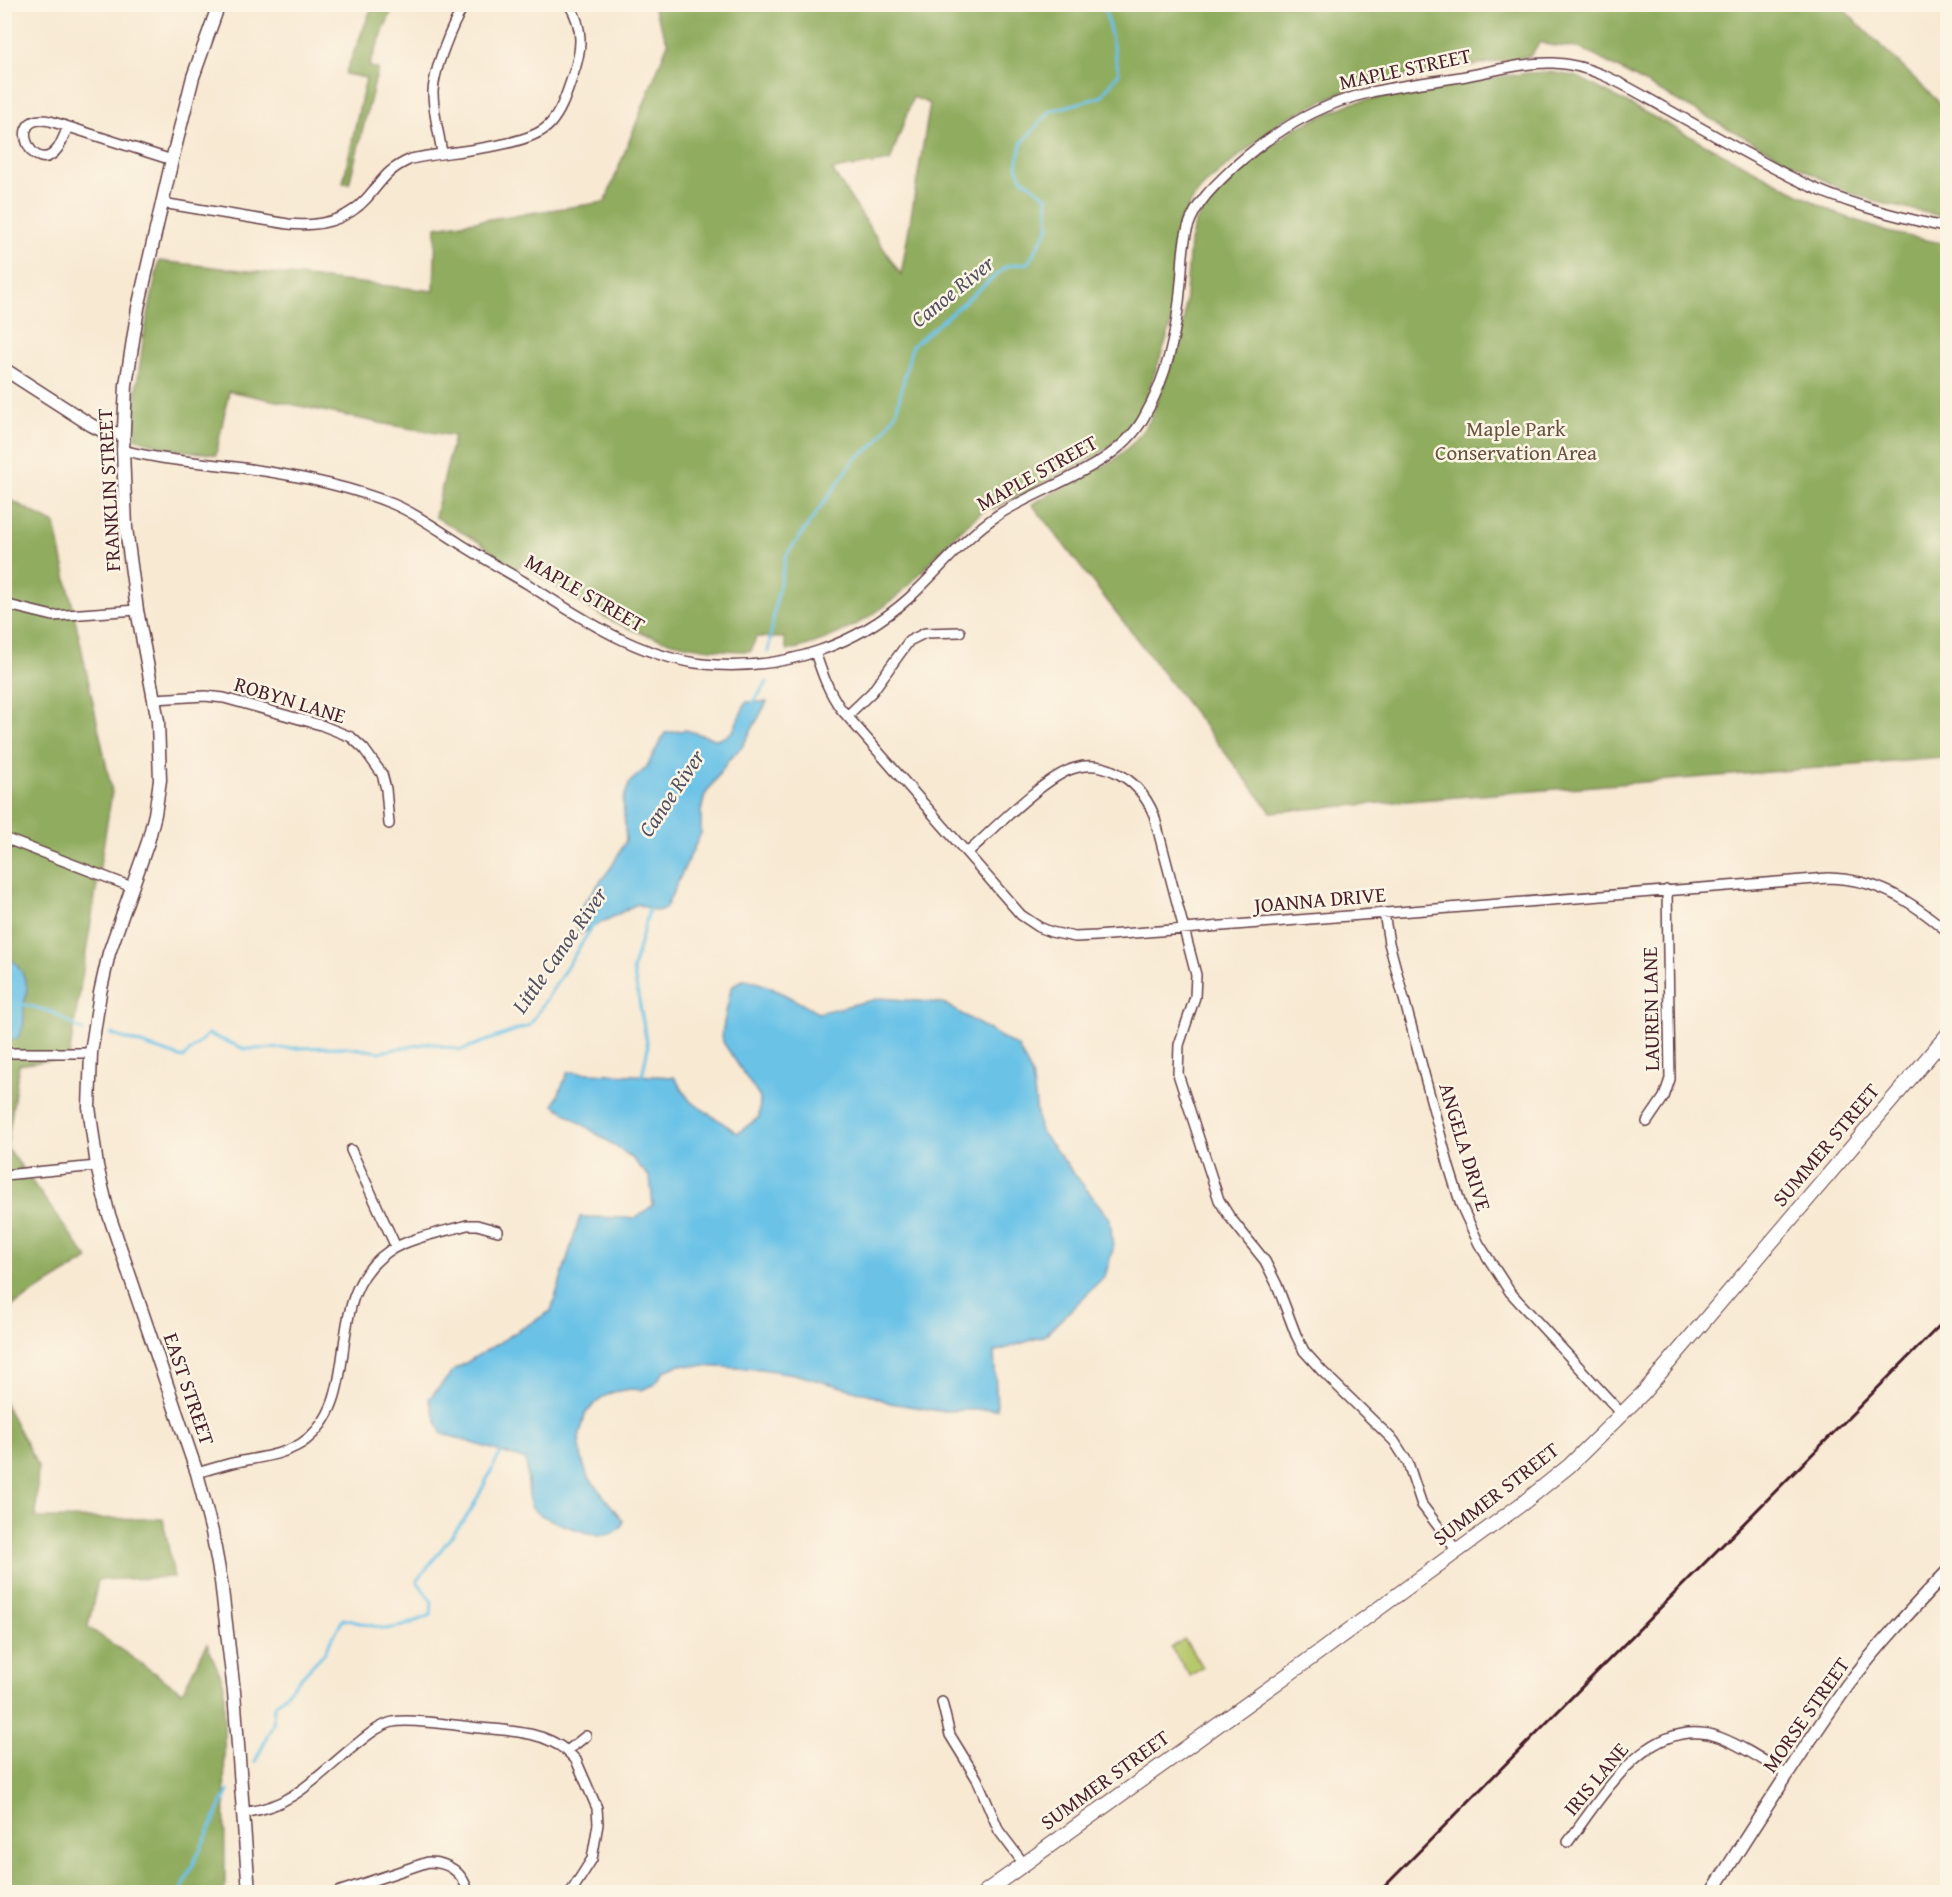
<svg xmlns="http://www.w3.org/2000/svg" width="1952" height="1897" viewBox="0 0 1952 1897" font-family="'Gentium Book Plus',serif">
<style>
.green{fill:#b5c86b;stroke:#80744b;stroke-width:1.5}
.forest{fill:#90ac5f;stroke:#6d6645;stroke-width:1.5;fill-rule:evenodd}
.water{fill:#6ac2e7;stroke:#5a7089;stroke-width:1.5}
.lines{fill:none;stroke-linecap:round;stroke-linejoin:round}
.stream{stroke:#6ac2e7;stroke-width:3}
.minor-casing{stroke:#643d44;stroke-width:12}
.tertiary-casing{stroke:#643d44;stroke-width:15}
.secondary-casing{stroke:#643d44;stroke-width:16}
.minor{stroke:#fff;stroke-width:9}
.tertiary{stroke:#fff;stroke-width:12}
.secondary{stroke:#fff;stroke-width:14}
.rail{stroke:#4a1f2b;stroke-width:3}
.labels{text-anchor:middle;stroke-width:5;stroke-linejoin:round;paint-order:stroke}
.street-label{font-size:21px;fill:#4a1f2b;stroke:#fcf5e5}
.park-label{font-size:21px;fill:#6a523e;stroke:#fcf5e5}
.water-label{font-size:22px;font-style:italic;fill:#545063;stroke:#fcf5e5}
</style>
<rect width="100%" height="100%" fill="#fcf5e5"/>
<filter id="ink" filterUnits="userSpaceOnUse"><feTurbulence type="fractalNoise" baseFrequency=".0167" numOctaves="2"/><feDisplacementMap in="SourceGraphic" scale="12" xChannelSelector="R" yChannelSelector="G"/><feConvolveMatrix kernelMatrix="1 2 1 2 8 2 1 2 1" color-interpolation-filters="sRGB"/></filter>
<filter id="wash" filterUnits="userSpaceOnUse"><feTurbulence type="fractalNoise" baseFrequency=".008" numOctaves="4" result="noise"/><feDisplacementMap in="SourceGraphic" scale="24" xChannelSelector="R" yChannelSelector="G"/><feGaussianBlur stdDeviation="1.35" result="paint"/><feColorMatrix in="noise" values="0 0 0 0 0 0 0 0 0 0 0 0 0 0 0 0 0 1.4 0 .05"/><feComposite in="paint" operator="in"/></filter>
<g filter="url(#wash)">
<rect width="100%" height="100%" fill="#f8e9d3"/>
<!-- green -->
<path class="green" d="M1184,1639L1203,1667L1190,1676L1171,1648Z"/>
<!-- forest -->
<path class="forest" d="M373,5H394L369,66L378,69L349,184L343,183L366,78L345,74Z
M652,5H1839L1947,110V217L1884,204L1842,190L1586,51C1571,44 1554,49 1540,42L1530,56L1403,77L1350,89L1336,95L1284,119L1203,186L1189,205L1180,228L1170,329L1144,404L1135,419L1119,439L1098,455L993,509L991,506C958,528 938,555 911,583C878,617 834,640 787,651L784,638L756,637L751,651C694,652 636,637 587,607C565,594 543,578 521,564L517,570L479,542L435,517L454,436L385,424L229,391L216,455L172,449L136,439L134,406L144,335L159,261L434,291L436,227L605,202L668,43ZM913,97L930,104L901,275L832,170L890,161Z
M1551,72L1578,77L1833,212L1887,232L1947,244L1948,744L1942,758L1271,812L1032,504L1113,461L1134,442L1149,422L1183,333L1190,242L1194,226L1204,207L1214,194L1293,129L1352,103L1460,82L1528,73Z
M5,497L55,524L112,792L69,1057L19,1065L7,1147L88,1259L5,1311Z
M4,1402L38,1466L36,1518L163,1519L174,1577L98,1580L88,1627L182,1692L207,1644L224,1684L225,1892H5Z"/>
<!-- water -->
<path class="water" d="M746,702H767L742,747L728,761L705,795L701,811V833L665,909L656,911L637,904L580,934L576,925L582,906L612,866L626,840L623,800L630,782L646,768L665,733L686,730L715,739L725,737L733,731Z
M9,957C18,964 26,976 27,989C28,994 25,998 24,1003C23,1019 27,1023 17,1039H5V958Z
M743,980C762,979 801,1004 818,1013L881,998L943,1003L1018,1047L1032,1075L1039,1129L1110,1219L1113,1249L1105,1276L1044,1336L994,1352L997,1409L940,1411L890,1403L868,1394L794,1374L761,1369L679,1365L664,1371L654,1385L641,1390L631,1389L613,1392L601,1398L585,1414L579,1438L582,1460L587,1475L623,1521L621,1527C616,1531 611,1535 604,1535C592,1536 537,1518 531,1507C529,1503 527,1468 526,1460L441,1433L429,1399L454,1370L551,1311L580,1217L636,1218L653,1205L650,1178L631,1157L554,1105L568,1072L674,1077L690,1101L738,1133L759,1117L760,1098L723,1042L722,1033L731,988L738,982Z"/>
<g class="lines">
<!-- stream -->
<path class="stream" d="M768,652L776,601L786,556L855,459L876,444L896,413L912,346L1007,266L1028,263L1049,227L1047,197L1022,178L1017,167L1021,144L1050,111L1101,97L1119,73L1104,4
M752,705L767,682
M22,1004L52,1012L83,1031
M111,1034L183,1058L208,1034L245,1049L346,1047L380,1052L429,1043L461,1050L530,1025L594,924
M642,1076L648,1048L633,969L650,906
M255,1762L273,1724L274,1706L324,1653L343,1619L386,1629L403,1626L431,1615L432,1602L417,1581L470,1512L501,1452
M180,1892L228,1791"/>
</g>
</g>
<g filter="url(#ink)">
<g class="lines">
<defs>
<path id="minor" d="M68,127C65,133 62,142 58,148C34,182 3,111 50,121L172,160
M442,153C439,133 433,112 433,92C434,69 452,24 465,4
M162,203L288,224C317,227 346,221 366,199C383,180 386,170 411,159C445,151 527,148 549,125C562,111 567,92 573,75C582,50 584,28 569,4
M123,450C163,461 203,462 243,468C294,475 346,485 393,504C417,514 438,530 459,543C481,557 504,570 526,583C584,620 645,662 716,665C787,669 856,645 909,598C940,570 962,539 998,515C1044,485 1115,468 1143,419C1168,376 1177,331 1181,282C1183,264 1182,245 1188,227C1196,202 1215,185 1234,167C1272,133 1317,105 1368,93C1400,85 1433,82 1466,76C1494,71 1524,62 1553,63C1593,64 1631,89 1665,108C1707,131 1748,155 1791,177C1843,204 1891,215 1948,228
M4,604L53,616L137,610
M815,652C822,673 828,691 841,709L1021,915L1039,927L1051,932L1075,937L1096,936L1828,878C1878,879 1911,901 1948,932
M154,699L205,696L224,698L321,725L351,737L364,749L382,774L386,789L389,824
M847,716L872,692L909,641L925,633L960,632
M4,838L132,887
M967,853C992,831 1045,776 1075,768C1089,764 1103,766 1115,772C1135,781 1146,796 1154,815L1196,975L1195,997L1179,1045L1178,1074L1219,1200L1229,1216L1265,1261L1277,1285L1296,1335L1304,1351L1322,1371L1394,1441L1408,1463L1422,1505L1457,1551
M1384,913L1389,943L1449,1167L1461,1205L1479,1244L1510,1292L1623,1415
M4,1053H91
M1647,1122L1664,1097L1670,1079L1667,890
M351,1150L396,1247
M4,1175L97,1166
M197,1473C207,1470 217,1467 228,1464C252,1458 280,1457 302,1443C368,1397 318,1299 389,1251C409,1238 443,1232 467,1225H477L498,1231
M942,1702L950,1735L977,1779L999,1831L1024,1864
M567,1751L576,1760L597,1808L598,1824L592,1859L571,1892
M243,1812C291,1810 322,1771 358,1743C368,1735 380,1725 393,1722C411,1718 459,1726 480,1728C510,1731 542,1731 567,1751L586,1736
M1568,1842C1603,1796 1649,1713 1719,1737C1743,1746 1766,1762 1787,1775
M338,1892L428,1862C449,1862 463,1873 468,1892"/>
<path id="tertiary" d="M219,4L193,77L172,160L138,308L126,385L123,450L126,528L137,610L158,721L160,780L155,814L148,842L109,953L100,993L91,1053L89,1107L97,1166L108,1212L197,1473L212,1532L221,1581L234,1692L249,1892
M4,369L91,425L105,432L123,434
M1712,1892C1756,1823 1800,1752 1848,1685C1878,1645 1913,1608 1948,1571"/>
<path id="secondary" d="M985,1892L1300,1666L1523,1503L1569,1466L1643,1393L1948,1034"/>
</defs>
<!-- minor casing -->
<use href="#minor" class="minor-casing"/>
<!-- tertiary casing -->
<use href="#tertiary" class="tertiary-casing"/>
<!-- secondary casing -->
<use href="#secondary" class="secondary-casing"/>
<!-- minor -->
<use href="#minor" class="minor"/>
<!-- tertiary -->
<use href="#tertiary" class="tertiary"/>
<!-- secondary -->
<use href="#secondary" class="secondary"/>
<!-- rail -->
<path class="rail" d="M1379,1892L1948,1317"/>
</g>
</g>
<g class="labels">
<!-- street labels -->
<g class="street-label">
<text transform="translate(1405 69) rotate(-12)" y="7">MAPLE STREET</text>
<text transform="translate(1037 473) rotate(-29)" y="7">MAPLE STREET</text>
<text transform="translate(109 490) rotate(-93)" y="7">FRANKLIN STREET</text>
<text transform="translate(585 593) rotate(30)" y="7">MAPLE STREET</text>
<text transform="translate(290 700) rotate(17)" y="7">ROBYN LANE</text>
<text transform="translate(1320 900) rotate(-5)" y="7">JOANNA DRIVE</text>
<text transform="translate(1651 1009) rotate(-91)" y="7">LAUREN LANE</text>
<text transform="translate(1826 1145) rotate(-50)" y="7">SUMMER STREET</text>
<text transform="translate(1465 1147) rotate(73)" y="7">ANGELA DRIVE</text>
<text transform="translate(189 1389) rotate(71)" y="7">EAST STREET</text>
<text transform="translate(1496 1494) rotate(-38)" y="7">SUMMER STREET</text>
<text transform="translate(1806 1715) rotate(-55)" y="7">MORSE STREET</text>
<text transform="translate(1596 1779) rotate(-50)" y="7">IRIS LANE</text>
<text transform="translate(1105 1780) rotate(-36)" y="7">SUMMER STREET</text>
</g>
<!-- park labels -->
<g class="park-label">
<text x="1516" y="436">Maple Park<tspan x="1516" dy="24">Conservation Area</tspan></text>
</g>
<!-- water labels -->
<g class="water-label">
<text transform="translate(952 291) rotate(-39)" y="8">Canoe River</text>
<text transform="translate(671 793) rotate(-56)" y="8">Canoe River</text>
<text transform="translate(559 950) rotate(-55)" y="8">Little Canoe River</text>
</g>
</g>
<!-- margin -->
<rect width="1952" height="1897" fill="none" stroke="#fcf5e5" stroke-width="24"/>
</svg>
